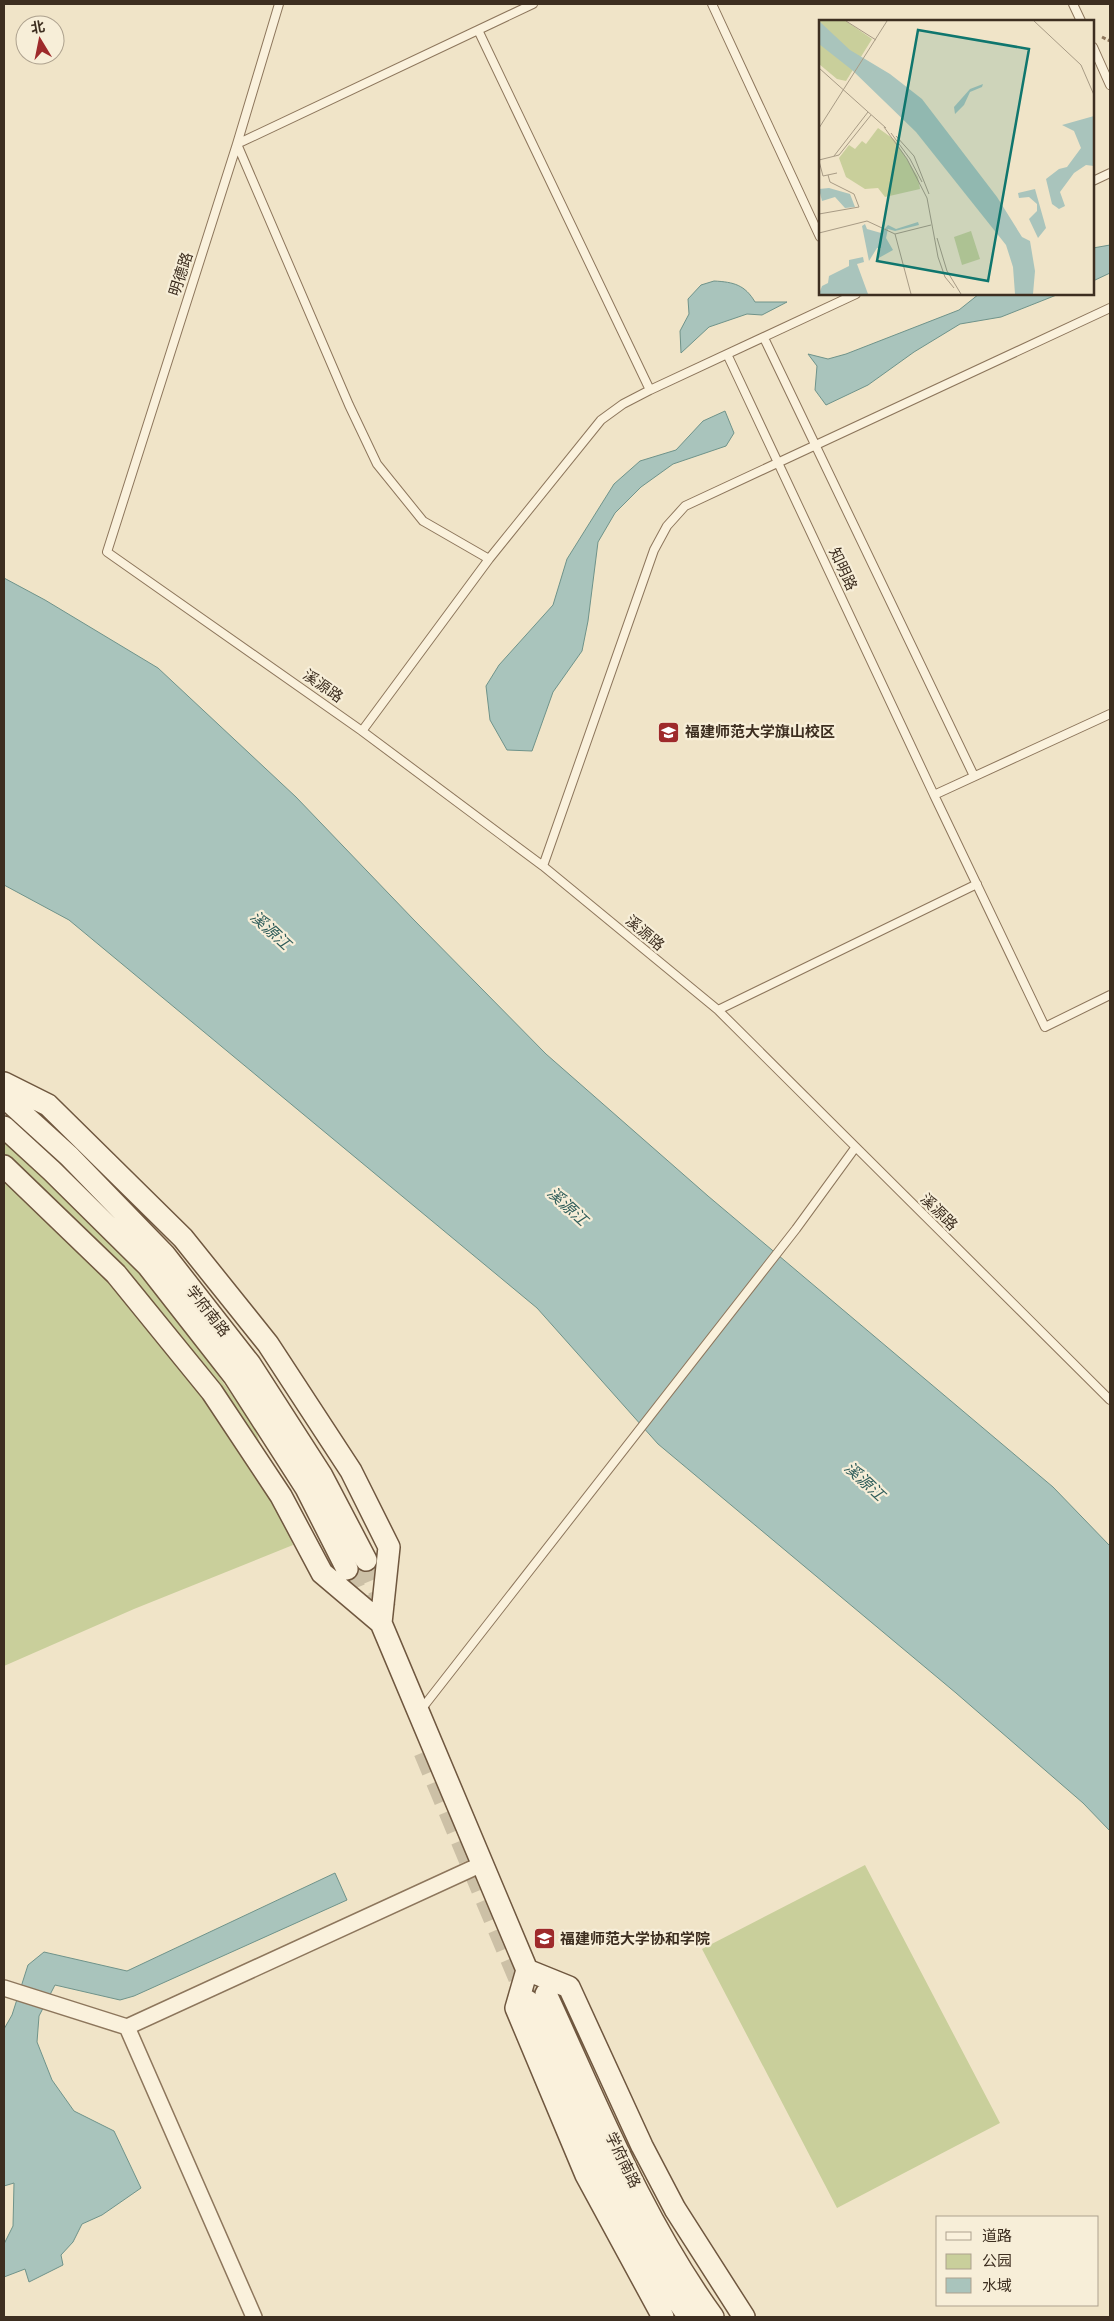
<svg xmlns="http://www.w3.org/2000/svg" width="1114" height="2321" viewBox="0 0 1114 2321" font-family="Lora,'Noto Sans SC',serif">
<style>
.green{fill:#c9cf9b}
.water{fill:#a9c4bc;stroke:#6f938a}
.lines{fill:none;stroke-linecap:round;stroke-linejoin:round}
.secondary-tunnel{stroke:#ccc0a6;stroke-width:21;stroke-dasharray:21 11;stroke-linecap:butt}
.lane-casing{stroke:#8d765c;stroke-width:10}
.street-casing{stroke:#8d765c;stroke-width:18}
.secondary-casing{stroke:#6f573f;stroke-width:24}
.path{stroke:#8d765c;stroke-width:3;stroke-dasharray:4 2.5;stroke-linecap:butt}
.lane{stroke:#faf1dc;stroke-width:8}
.street{stroke:#faf1dc;stroke-width:15}
.secondary{stroke:#faf1dc;stroke-width:21}
.labels{text-anchor:middle;stroke-width:4.5;stroke-linejoin:round;paint-order:stroke}
.street-label{font-size:15px;fill:#3d2e20;stroke:#f7eed8}
.poi-label{font-size:15px;font-weight:bold;fill:#3d2e20;stroke:#f7eed8;text-anchor:start}
.water-label{font-size:16px;font-style:italic;fill:#2f5d5a;stroke:#f7eed8}
.inset-road{fill:none;stroke:#a89b85;stroke-width:1}
.view{fill:#0f766e;fill-opacity:0.15;stroke:#0f766e;stroke-width:2.5}
.inset-edge{fill:none;stroke:#3d2e20;stroke-width:2.5}
</style>
<rect width="100%" height="100%" fill="#f0e4c8"/>
<!-- green -->
<path class="green" d="M4,1138L139,1262L255,1428L293,1545L134,1609L4,1666Z
M865,1865L1000,2123L837,2208L702,1949Z"/>
<!-- water -->
<path class="water" d="M1110,245V273L1093,281V248Z
M714,281C734,282 745,285 755,302H787L762,315L747,314L709,327L681,353L680,331L689,314L688,299L701,285Z
M979,294H1059L1001,317L960,324L914,352L868,385L826,405L815,390L817,366L808,354L828,359L846,354L959,310Z
M725,411L734,433L726,446L673,464L641,487L615,513L598,542L588,621L582,651L553,692L532,751L507,750L490,720L486,686L499,665L553,605L567,559L614,484L640,461L676,450L703,421Z
M4,578L45,600L158,668L296,797L414,920L546,1054L708,1196L1053,1487L1110,1546V1831L1083,1803L956,1693L658,1444L537,1308L69,920L4,885Z
M335,1873L347,1900L134,1996L120,2000L55,1985L39,2016L37,2042L52,2080L74,2111L114,2131L141,2188L102,2215L82,2224L73,2242L61,2255L63,2265L29,2282L25,2269L4,2277V2244L13,2226L14,2183L4,2186V2029L12,2015L28,1965L44,1952L127,1971Z"/>
<g class="lines">
<!-- secondary-tunnel -->
<path class="secondary-tunnel" d="M366,1560L386,1609
M347,1569L365,1613
M424,1752L527,1998"/>
<defs>
<path id="lane" d="M279,4L237,144L107,552L362,731L543,866L718,1010L1110,1400
M712,4L820,237
M1073,4L1081,21
M478,30L650,390
M1093,47L1110,85
M1093,181L1110,173
M764,338L974,776
M727,354L934,795
M489,559L423,521L377,464L349,405L237,144L533,4
M1110,714L934,795L1045,1027L1110,995
M362,731L489,559L601,420L623,404L650,390L856,294
M543,866L654,550L667,526L685,506L1110,308
M718,1010L977,884
M420,1711L796,1229L855,1148"/>
<path id="street" d="M4,1988L127,2027L482,1864
M127,2027L254,2317"/>
<path id="secondary" d="M4,1083L48,1105L183,1238L268,1344L351,1471L389,1547L381,1623
M4,1097L69,1156L164,1254L250,1364L322,1476L366,1560
M4,1127L52,1171L148,1266L234,1376L306,1488L347,1569
M4,1166L116,1274L212,1392L281,1496L322,1573L381,1623L527,1970L516,2008L586,2175L663,2317
M527,1970L569,1987L642,2146L675,2209L744,2317
M546,1994C597,2104 642,2219 713,2317
M528,2001C577,2108 620,2222 689,2317"/>
</defs>
<!-- lane casing -->
<use href="#lane" class="lane-casing"/>
<!-- street casing -->
<use href="#street" class="street-casing"/>
<!-- secondary casing -->
<use href="#secondary" class="secondary-casing"/>
<!-- path -->
<path class="path" d="M1102,37L1110,41"/>
<!-- lane -->
<use href="#lane" class="lane"/>
<!-- street -->
<use href="#street" class="street"/>
<!-- secondary -->
<use href="#secondary" class="secondary"/>
</g>
<!-- icons -->
<defs>
<symbol id="university-square" viewBox="-11 -11 22 22"><rect x="-9" y="-9" width="18" height="18" rx="4" fill="#9e2a2b" stroke="#f7eed8"/><path d="M0-5L7-2L0 1L-7-2ZM-4 1L0 2.5L4 1V4Q0 6-4 4Z" fill="#fff"/></symbol>
</defs>
<g fill-rule="evenodd">
<use href="#university-square" x="656" y="720" width="25" height="25"/>
<use href="#university-square" x="532" y="1926" width="25" height="25"/>
</g>
<g class="labels">
<!-- street labels -->
<g class="street-label">
<text transform="translate(181 274) rotate(-72)" y="5">明德路</text>
<text transform="translate(843 569) rotate(65)" y="5">知明路</text>
<text transform="translate(323 686) rotate(35)" y="5">溪源路</text>
<text transform="translate(645 933) rotate(40)" y="5">溪源路</text>
<text transform="translate(939 1212) rotate(45)" y="5">溪源路</text>
<text transform="translate(208 1311) rotate(52)" y="5">学府南路</text>
<text transform="translate(623 2160) rotate(64)" y="5">学府南路</text>
</g>
<!-- poi labels -->
<g class="poi-label">
<text x="685" y="737">福建师范大学旗山校区</text>
<text x="560" y="1944">福建师范大学协和学院</text>
</g>
<!-- water labels -->
<g class="water-label">
<text transform="translate(271 930) rotate(43)" y="6">溪源江</text>
<text transform="translate(568 1206) rotate(43)" y="6">溪源江</text>
<text transform="translate(865 1481) rotate(43)" y="6">溪源江</text>
</g>
</g>
<!-- overview -->
<g transform="translate(819 20)">
<rect width="275" height="275" fill="#f0e4c8"/>
<path d="M0,1H27L53,19L27,61L18,59L0,44ZM59,108L76,120L99,157L101,169L66,177L59,168L46,169L27,157L20,138L30,125L36,129L43,121L47,124ZM152,211L161,239L143,245L135,217Z" fill="#c9cf9b"/>
<path d="M0,1L31,30L71,54L103,79L178,177L203,217L211,221L216,251L214,274H196L194,247L187,225L97,112L33,50L0,24ZM164,64L163,67L151,72L145,85L136,94L135,87L151,69ZM275,96V146L267,145L255,153L241,172L246,186L240,189L233,184L227,159L240,149L248,147L262,128L255,111L243,105ZM10,168L31,174L36,187L26,188L16,177L3,181L0,169ZM216,169L227,208L219,218L210,199L218,191V184L210,177L200,178L199,173ZM99,202L100,205L76,211L69,209L67,218L74,230L58,239L62,228H58L50,241L43,206L46,204L48,209L62,213L69,205L77,209ZM44,237L45,242L38,244L49,274H0L3,266L9,263L10,256L30,246V240Z" fill="#a9c4bc"/>
<path class="inset-road" d="M27,1L57,20M215,1L262,45L275,75M0,48L67,108M65,107L88,139L108,178L119,237L126,257L135,268M0,108L68,1M72,113L91,139L103,162M77,116L95,136L110,174M15,136L49,92M0,140L20,135L52,95M0,141L4,156L18,153M0,194L40,187L35,174L11,162L9,155M0,213L48,201L76,214L112,205M76,214L92,274M118,218L128,251L142,274"/>
<path class="view" d="M99,10L210,29L169,261L58,241Z"/>
<rect width="275" height="275" class="inset-edge"/>
</g>
<!-- border -->
<rect width="1114" height="2321" fill="none" stroke="#3d2e20" stroke-width="10"/>
<!-- legend -->
<rect x="936" y="2216" width="162" height="90" fill="#f7eed8" stroke="#ada18e"/>
<rect x="946" y="2232" width="25" height="8" fill="#faf1dc" stroke="#ada18e"/>
<text x="982" y="2241" font-size="15" fill="#3d2e20">道路</text>
<rect x="946" y="2254" width="25" height="15" fill="#c9cf9b" stroke="#ada18e"/>
<text x="982" y="2266" font-size="15" fill="#3d2e20">公园</text>
<rect x="946" y="2278" width="25" height="15" fill="#a9c4bc" stroke="#ada18e"/>
<text x="982" y="2291" font-size="15" fill="#3d2e20">水域</text>
<!-- north arrow -->
<g transform="translate(40 40) rotate(350)"><circle r="24" fill="#f7eed8" stroke="#ada18e"/>
<path d="M0-4L9 19L0 12L-9 19Z" fill="#9e2a2b"/>
<text y="-8" font-size="14" font-weight="bold" text-anchor="middle" fill="#3d2e20">北</text>
</g>
</svg>
